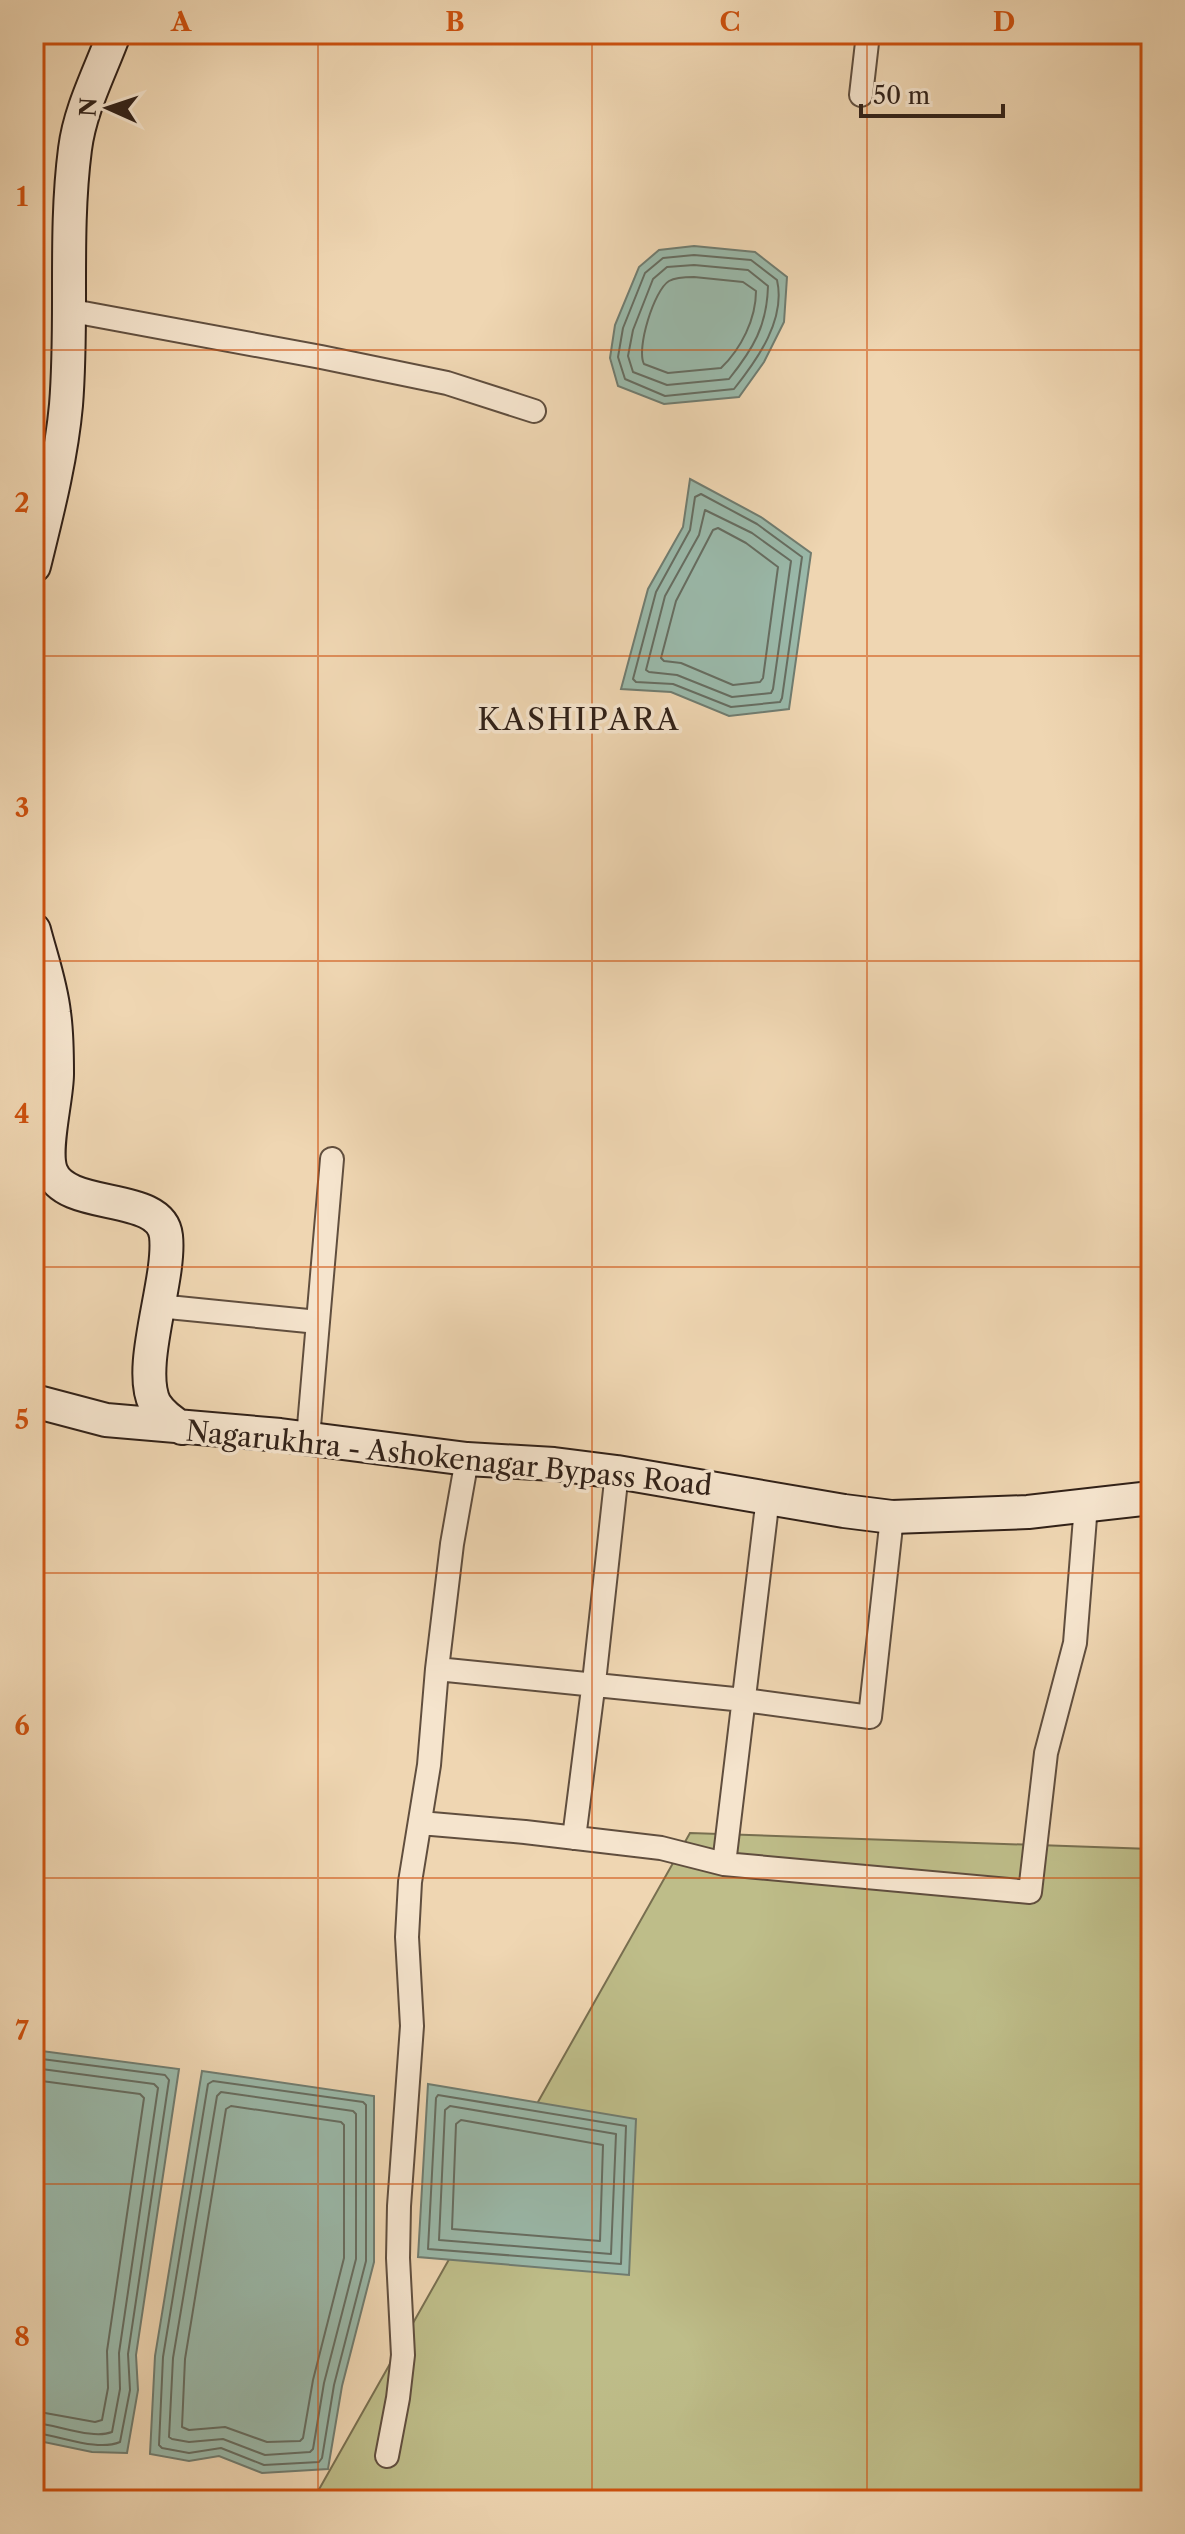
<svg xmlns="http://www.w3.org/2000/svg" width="1185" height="2534" viewBox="0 0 1185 2534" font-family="'Libre Caslon Text',serif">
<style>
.green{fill:#bebd89;stroke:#786f50;stroke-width:2}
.water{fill:#9ab9aa;stroke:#707c70;stroke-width:2}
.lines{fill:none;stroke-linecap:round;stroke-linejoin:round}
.shore{stroke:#666d61;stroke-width:2}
.street-casing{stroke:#604e3e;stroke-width:26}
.secondary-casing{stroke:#312118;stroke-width:36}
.street{stroke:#f5e4cd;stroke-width:22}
.secondary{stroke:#f5e4cd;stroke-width:32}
.grid{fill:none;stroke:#cd510e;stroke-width:2;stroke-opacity:0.55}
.labels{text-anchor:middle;stroke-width:7;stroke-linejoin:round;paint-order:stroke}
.street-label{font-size:28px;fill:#312118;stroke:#f5e4cd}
.neighbourhood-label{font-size:30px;letter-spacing:2px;fill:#312118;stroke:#f5e4cd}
.neatline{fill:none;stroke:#cd510e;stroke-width:3}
.grid-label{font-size:26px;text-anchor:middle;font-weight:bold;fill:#cd510e}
</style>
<rect width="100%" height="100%" fill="#efd6b2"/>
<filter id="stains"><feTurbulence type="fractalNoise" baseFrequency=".0025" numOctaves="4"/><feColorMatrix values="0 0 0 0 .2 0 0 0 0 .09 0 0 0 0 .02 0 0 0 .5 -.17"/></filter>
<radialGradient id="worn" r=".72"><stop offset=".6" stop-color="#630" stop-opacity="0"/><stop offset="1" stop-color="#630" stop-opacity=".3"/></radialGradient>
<!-- green -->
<path class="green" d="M690,1833L1151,1849V2500H313Z"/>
<!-- water -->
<path class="water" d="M694,246L755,252L787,277L784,322L764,362L739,397L664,404L618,386L610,358L615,325L639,267L659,250Z
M690,479L761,517L811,553L789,709L729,716L671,692L621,689L648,589L683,527Z
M34,2050L179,2069L136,2355L138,2390L127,2453L92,2452L34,2440Z
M202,2071L374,2096V2262L342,2386L328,2469L262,2473L219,2456L189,2461L150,2454L155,2356Z
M428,2084L636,2119L629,2275L418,2257Z"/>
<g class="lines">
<!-- shore -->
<path class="shore" d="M694,255L751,260L777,280C786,319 758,359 734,389L665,396L625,379L618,357L623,328L645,273L663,258Z
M694,265L748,270L768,286C767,326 753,349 729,379L667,385L633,372L628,356L633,330L653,279L667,267Z
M694,277L743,282L756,291C756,319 741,349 721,368L668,373L644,364C636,349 654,290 669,281C676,277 686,277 694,277Z
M701,494L757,524L802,557L782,698L780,702L731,707L673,684L636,682L633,679L656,592L690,530L695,497Z
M705,510L752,533L791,561L773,689L771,693L732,697L677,675L649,672L646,670L665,596L699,535Z
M718,528L746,543L778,567L763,678L760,682L733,685L681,663L664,661L661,658L676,601L713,530Z
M34,2058L165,2075L169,2080L128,2354L130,2390L120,2442C96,2452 60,2435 34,2433
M34,2068L154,2084L158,2088L119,2353L120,2389L112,2432C92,2440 56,2424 34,2423
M34,2080L140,2094L144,2098L107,2351L108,2388L102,2420L95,2422L34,2411
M213,2081L363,2102L366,2105V2261L334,2385L322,2458L319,2462L264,2465L221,2448L189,2453L162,2448L159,2445L163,2357L208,2084Z
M221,2092L353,2111L356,2114V2259L324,2383L313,2449L310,2452L265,2455L223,2439L189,2442L172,2439L169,2437L173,2358L217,2096Z
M438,2095L626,2126L621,2264L428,2249L436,2098Z
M231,2106L341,2122L344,2125V2258L313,2380L303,2438L300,2441L267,2442L225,2427L189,2430L182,2427L185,2359L226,2109Z
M450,2106L616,2134L611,2254L439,2240L445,2110Z
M461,2120L603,2145L600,2241L452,2229L456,2124Z"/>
<defs>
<path id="street" d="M861,95L868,34
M67,310L321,357L447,383L534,411
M34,1182L49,1153
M158,1306L318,1322
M308,1438L332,1159
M437,1669L744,1700L870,1717L892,1517
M420,1823L525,1832L661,1848L724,1864L1030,1892L1046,1753L1075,1643L1086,1505
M574,1838L595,1673L617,1472
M724,1864L768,1497
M387,2456L398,2398L403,2355L398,2258L399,2206L412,2026L407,1937L410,1882L429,1765L437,1669L452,1544L467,1459"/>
<path id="secondary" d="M34,566C47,513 61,460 66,405C73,320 64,234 75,149C80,109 100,72 114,34
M34,930C41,957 51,985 54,1013C57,1033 57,1054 57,1074C57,1099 43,1149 51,1171C66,1212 161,1191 166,1236C171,1280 136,1367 155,1404C162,1415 172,1422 182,1428
M34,1401L106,1420L280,1435L467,1459L554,1464L617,1472L844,1511L892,1517L1028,1512L1151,1498"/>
</defs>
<!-- street casing -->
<use href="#street" class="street-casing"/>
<!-- secondary casing -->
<use href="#secondary" class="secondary-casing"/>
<!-- street -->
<use href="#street" class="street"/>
<!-- secondary -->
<use href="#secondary" class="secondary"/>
</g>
<!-- grid -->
<path class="grid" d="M318,34V2500M592,34V2500M867,34V2500M34,350H1151M34,656H1151M34,961H1151M34,1267H1151M34,1573H1151M34,1878H1151M34,2184H1151"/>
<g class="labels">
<!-- street labels -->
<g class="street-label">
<text transform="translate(449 1458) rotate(6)" y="10">Nagarukhra - Ashokenagar Bypass Road</text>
</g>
<!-- neighbourhood labels -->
<g class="neighbourhood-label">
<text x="579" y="730">KASHIPARA</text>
</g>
</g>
<!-- margin -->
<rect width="1185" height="2534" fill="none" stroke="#efd6b2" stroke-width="88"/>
<!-- north arrow -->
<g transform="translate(108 108) rotate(273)" stroke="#f5e4cd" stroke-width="6" paint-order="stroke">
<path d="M0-6L14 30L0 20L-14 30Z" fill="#312118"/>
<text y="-12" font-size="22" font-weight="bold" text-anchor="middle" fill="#312118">N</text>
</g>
<!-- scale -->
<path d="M861 104v12h142v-12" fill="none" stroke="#312118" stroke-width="4"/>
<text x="873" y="104" font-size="24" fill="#312118" stroke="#f5e4cd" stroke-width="6" paint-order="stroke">50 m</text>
<rect x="44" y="44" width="1097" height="2446" class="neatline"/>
<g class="grid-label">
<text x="181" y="31">A</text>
<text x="455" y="31">B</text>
<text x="730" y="31">C</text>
<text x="1004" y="31">D</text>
<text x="22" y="206">1</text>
<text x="22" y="512">2</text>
<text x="22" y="817">3</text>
<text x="22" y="1123">4</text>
<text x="22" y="1429">5</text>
<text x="22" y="1735">6</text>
<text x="22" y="2040">7</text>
<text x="22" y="2346">8</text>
</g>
<rect width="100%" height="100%" filter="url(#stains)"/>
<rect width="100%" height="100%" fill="url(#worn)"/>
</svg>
